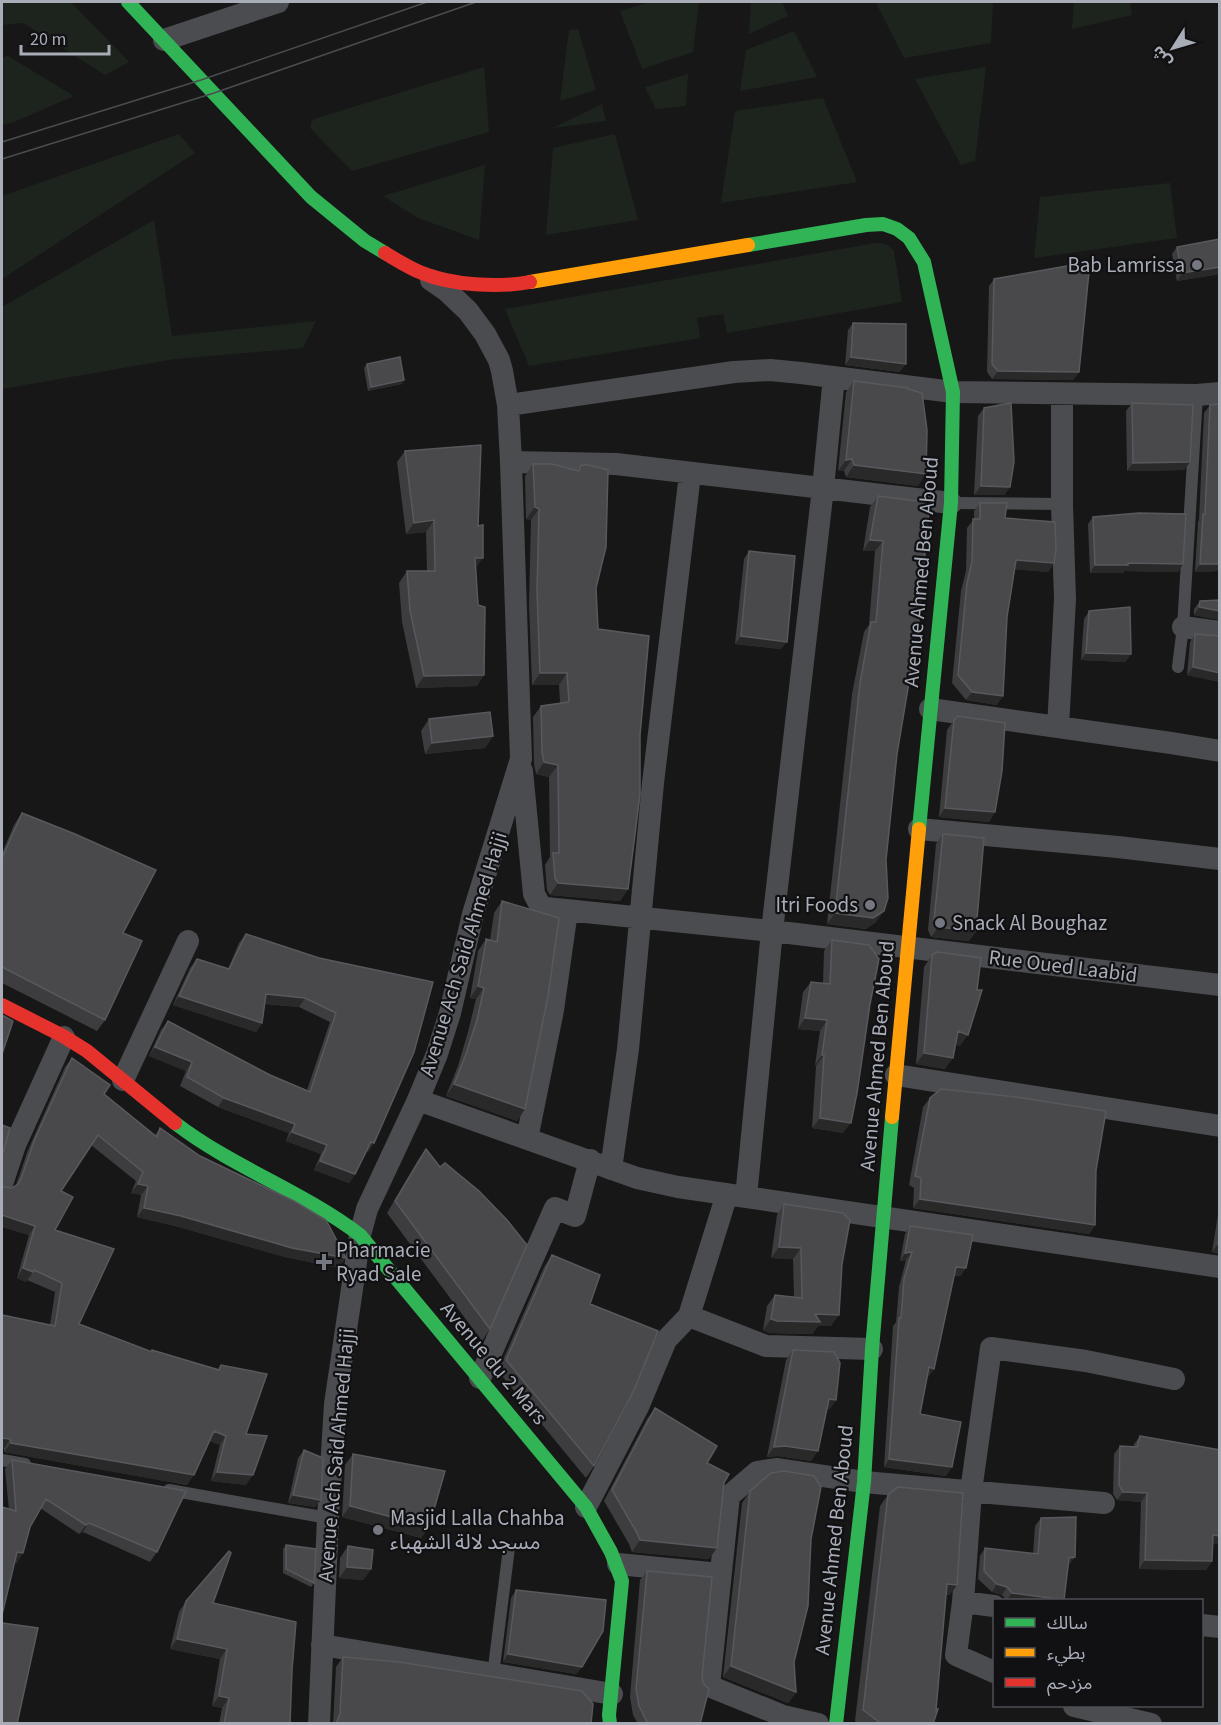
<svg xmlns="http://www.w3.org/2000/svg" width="1221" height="1725" viewBox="0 0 1221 1725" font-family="'Source Sans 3','Noto Sans Arabic',sans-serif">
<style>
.green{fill:#1d241e}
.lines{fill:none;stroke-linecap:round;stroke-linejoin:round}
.lane{stroke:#4b4c50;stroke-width:12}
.street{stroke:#4b4c50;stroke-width:22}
.fast{stroke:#30b455;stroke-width:14}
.slow{stroke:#ff9f0a;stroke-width:14}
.jam{stroke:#e5322d;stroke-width:14}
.tram{stroke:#4b4c4f;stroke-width:1.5}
.wall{fill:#3d3d3f}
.shaded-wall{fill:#29292a}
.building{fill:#49494c;stroke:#58595d;stroke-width:1.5}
.poi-dot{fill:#757880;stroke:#111113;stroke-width:2}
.labels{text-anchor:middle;stroke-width:4.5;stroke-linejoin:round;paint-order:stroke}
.poi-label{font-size:21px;fill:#a8adb8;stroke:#111113;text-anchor:start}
.street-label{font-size:21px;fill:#a8adb8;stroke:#111113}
</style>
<rect width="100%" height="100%" fill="#171717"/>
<!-- green -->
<path class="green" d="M2,2H71L129,62L105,75L23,23L2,25Z
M650,2H699L693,52L642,69L620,11Z
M751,2H782L788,16L749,34Z
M881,2H993L991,43L904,58L876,3Z
M1074,2H1130L1132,15L1072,29Z
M578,29L596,90L560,101L569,30Z
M794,31L817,77L740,91L746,50Z
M8,56L74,96L14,122L2,125V58Z
M484,67L489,132L352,171L311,129V123L314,119Z
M986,67L975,161L961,165L915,79Z
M688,74L686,106L656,109L645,87Z
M823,98L857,182L721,203L735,111Z
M602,104L606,121L553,128Z
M179,134L195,153L2,279V196Z
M615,134L638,220L546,235L553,148Z
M485,165L479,240L418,218L383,196Z
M1170,183L1177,238L1034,258L1040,197Z
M154,220L172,336L316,321L303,348L175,359L2,389V307Z
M875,243C884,243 889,244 894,251L902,302L727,333L723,314L697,318L700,338L529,366L505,309Z"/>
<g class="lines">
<!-- lane -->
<path class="lane" d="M952,503L1062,504
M1178,667L1183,627L1197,395
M2,1460L25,1464
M169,1490L328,1518
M493,1675L509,1548"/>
<!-- street -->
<path class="street" d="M164,40L278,2
M508,405L734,372L770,370L801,373L953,392L1197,395L1220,393
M511,462L616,464L951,503
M1183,627L1220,632
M930,709L1171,743L1220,751
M1058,727L1065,599L1062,504V394
M522,771L534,894L540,905L546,908L772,931L1220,985
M919,829L1118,847L1220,859
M896,1075L1220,1126
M123,1080L188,941
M418,1100L637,1178L678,1187L1220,1267
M527,1139L553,1010L567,911
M611,1169L628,1049L653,783L690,474
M2,1184L15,1145L64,1037
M746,1197L772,931L823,488L834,377
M689,1316L766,1346L872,1349
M480,1378L555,1208L575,1216L590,1160
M586,1507L638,1407L666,1340L689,1316L727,1194
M618,1564L720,1574
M963,1602L994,1606
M1202,1625L1220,1627
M322,1645L612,1694
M994,1672L956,1655L963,1602L971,1491L991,1348L1086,1361L1174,1379
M1074,1706L1151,1724
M319,1724L328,1518L335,1404L360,1235L367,1209L418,1100L437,1054L450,1013L473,914L521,759L511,462L508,405L502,371L499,360L485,334L468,311L447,291L431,280
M818,1724L783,1716L709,1686L729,1496L757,1472L776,1469L864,1482L1104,1503"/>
<!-- fast -->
<path class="fast" d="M128,2L311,197L365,241L385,253
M748,245L866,225L883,224L897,229L909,238L924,262L953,392L951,503L919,829
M175,1123C232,1167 302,1191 360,1235L586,1507L611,1552L622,1581L609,1715L610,1724
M836,1724L864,1482L872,1349L892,1117"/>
<!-- slow -->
<path class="slow" d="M530,282L748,245
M892,1117L919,829"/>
<!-- jam -->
<path class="jam" d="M385,253C397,260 409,268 422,273C451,285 499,288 530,282
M2,1005L63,1036L87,1051L175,1123"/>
<!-- tram -->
<path class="tram" d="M2,142L201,80L427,2
M2,159L214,93L476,2"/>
</g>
<!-- wall -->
<path class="wall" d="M1220,239V274L1177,281L1172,254L1177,247Z
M994,279L1079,372L1073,380L992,379L987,372L989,286Z
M853,323L900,372L845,365L848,330Z
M367,364L402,384L368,391L364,368Z
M854,381L908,389L918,486L846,477L844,471H838L846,392Z
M1132,403L1190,462L1184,470L1127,471L1126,411Z
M1210,405L1220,571L1195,572L1198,522L1199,520L1204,413Z
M984,408L1010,487L1004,495H974L978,416Z
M405,451L476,568L477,686L416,688L402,622L399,583L407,571H427L426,532L406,534L397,462Z
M533,464L577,471L581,465L596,588L598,629L640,735L628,889L620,901L550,895L547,890L545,865L550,857L549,777L536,774L534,764L533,717L541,706L560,703L559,685H532L529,603L531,520L526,519L525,476Z
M878,496L924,502L897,754L876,922L866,929L827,924L852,694L864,632L869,625L875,551H863L870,507Z
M980,503L1005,518L1054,563L1048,572L1015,569L1007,617L997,705L966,700L952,683L961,591L966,571L967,528L974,519V511Z
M1093,517L1183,564L1178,572L1124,571L1123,573H1090L1088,524Z
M749,551L781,649L735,644L744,559Z
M1220,600V620L1194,615V609L1200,601Z
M1089,611L1131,654L1125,662L1081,660L1084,619Z
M1195,634L1220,636V682L1187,675L1190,642Z
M429,719L493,736L485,748L425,754L421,731Z
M954,720L995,812L989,822L939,817L947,730Z
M22,813L123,933L105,1020L97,1031L2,983V853L14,825Z
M943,834L976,931L969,941L931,937L928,930L936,844Z
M502,901L525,1109L517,1121L446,1096L458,1066L468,1032L476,999L470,998L478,951L486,939L490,940L494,913Z
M246,934L319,958L433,982L374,1143L368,1152L366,1151L355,1174L349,1183L314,1170L321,1154L286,1141L289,1133L218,1107L180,1086L186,1071L149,1056L161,1030L168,1021L270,1075L307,1090L330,1022L299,1007L265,1004L262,1023L256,1032L173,1005L190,968L197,959L228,969L239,943Z
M832,940L843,1133L812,1128L816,1066L815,1065L820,1031L798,1029L803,992L811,982L823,983L824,951Z
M932,955L960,1046L956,1044L945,1069L916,1064L924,967Z
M72,1058L104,1094L155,1135L160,1128L339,1268L285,1257L175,1226L137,1217L141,1195L131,1193L136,1181L91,1145L61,1191L55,1230L79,1324L151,1352L152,1350L218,1369L221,1365L246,1434V1485L211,1481L220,1445L210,1441L187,1485L4,1452V1449L2,1448V1315L50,1325L55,1292L27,1280L26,1282L17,1278L29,1235L2,1227V1186L4,1187L12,1188L16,1185L28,1150L65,1067Z
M930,1098L1096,1170L1095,1225L1089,1234L913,1208L914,1188L909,1185L923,1107Z
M426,1149L440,1167L490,1329L482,1341L387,1213L418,1160Z
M1220,1202V1254L1212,1252Z
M784,1204L831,1326H818L812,1334L769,1333L763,1330L767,1306L775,1295L794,1297L793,1259L771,1258L777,1215Z
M910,1226L961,1276H954L934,1369L928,1377H927L920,1414L946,1476L884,1467L893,1326L896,1322L899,1287L906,1260L900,1261L905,1234Z
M552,1255L590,1304L594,1466L586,1478L498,1371L544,1267Z
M793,1350L830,1409H827L811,1461L778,1456L767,1457L786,1360Z
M655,1408L707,1463L724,1483L709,1559L632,1552L629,1544L604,1501L647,1419Z
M1140,1436L1213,1544L1212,1561L1206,1570L1139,1569L1141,1502L1117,1500L1113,1494L1114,1454L1120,1446L1133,1447L1134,1444Z
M304,1450L315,1507L288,1503L298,1458Z
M353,1454L429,1527L421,1538L342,1517L345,1465Z
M12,1460L157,1552L150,1562L83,1532L79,1534L40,1508L30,1527L17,1563L14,1562L5,1469Z
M750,1491L811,1539L794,1662L796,1692L788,1703L723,1677L742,1503Z
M888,1495L950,1595H946L933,1724H859L855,1721L880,1506Z
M1041,1518L1075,1557L1068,1565L1064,1600H1006L1002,1595L992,1592L978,1579L980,1556L985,1548L1033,1554L1035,1526Z
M286,1545L314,1583L311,1587L283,1573V1549Z
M348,1546L371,1569L363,1580L339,1578L340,1558Z
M647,1571L702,1676L700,1724H638L633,1715L630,1697L640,1580Z
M516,1590L582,1667L576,1674L503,1662L511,1598Z
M186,1601L213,1603L292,1670L290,1724H219L222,1708L212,1706L220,1659L170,1649L179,1612Z
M343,1657L591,1724H333L336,1667Z"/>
<!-- shaded-wall -->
<path class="shaded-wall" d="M1220,267V274L1177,281L1182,273Z
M851,357L906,364L900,372L845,365Z
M998,371L1079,372L1073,380L992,379Z
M404,380L402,384L368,391L371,387Z
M852,459L844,471H838L846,460Z
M1190,462L1184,470L1127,471L1133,463Z
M854,465L926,474L918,486L846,477Z
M981,486L1010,487L1004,495H974Z
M535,507L539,509L531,520L526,519Z
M434,520L426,532L406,534L414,523Z
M870,540L883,541L875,551H863Z
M475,558H483L475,569Z
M1016,560L1054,563L1048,572L1010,569Z
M1128,563L1183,564L1178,572L1124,571L1123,573H1090L1095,565Z
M1200,564H1220V571L1195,572Z
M1199,607L1220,611V620L1194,615Z
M741,636L787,642L781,649L735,644Z
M1086,653L1131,654L1125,662L1081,660Z
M1193,667L1220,673V682L1187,675Z
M540,673H567L559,685H532Z
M484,675L477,686L416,688L424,676Z
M972,692L1003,696L997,705L966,700Z
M493,736L485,748L425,754L432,743Z
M544,762L558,765L549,777L536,774Z
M945,808L995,812L989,822L939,817Z
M558,883L628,889L620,901L550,895Z
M884,911L876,922L866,929L827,924L835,913Z
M938,927L976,931L969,941L931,937Z
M478,986L484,988L476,999L470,998Z
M266,994L305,998L299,1007L260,1003Z
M179,996L262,1023L256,1032L173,1005Z
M805,1018L827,1020L820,1031L798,1029Z
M958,1031L968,1035L960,1046L951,1043Z
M155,1047L192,1062L186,1071L149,1056Z
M924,1053L953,1058L945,1069L916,1064Z
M822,1055H824L816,1066L815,1065Z
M454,1084L525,1109L517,1121L446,1096Z
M224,1098L295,1124L289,1133L218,1107Z
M820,1118L851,1123L843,1133L812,1128Z
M292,1132L327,1145L321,1154L286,1141Z
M371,1142L374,1143L368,1152L365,1151Z
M320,1161L355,1174L349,1183L314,1170Z
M138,1184L148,1186L141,1195L131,1193Z
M920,1199L1095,1225L1089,1234L913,1208Z
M144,1208L181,1216L346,1258L339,1268L285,1257L175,1226L137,1217Z
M2,1215L35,1226L29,1235L2,1227Z
M1218,1244L1220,1245V1254L1212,1252Z
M779,1247L801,1248L793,1259L771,1258Z
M912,1252L906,1260L900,1261L905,1253Z
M956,1267L966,1268L961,1276L950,1275Z
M23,1268L33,1272L26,1282L17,1278Z
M815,1314L839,1315L831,1326H818L812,1334L769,1333L763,1330L771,1319Z
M929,1367L934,1369L928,1377L923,1375Z
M829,1399L836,1400L830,1409L823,1408Z
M214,1431L226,1436L220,1445L208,1441Z
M2,1438L10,1439L4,1449L2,1448Z
M11,1443L194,1475L187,1485L4,1452Z
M785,1446L818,1451L811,1461L778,1456L767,1457L774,1447Z
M889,1459L952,1467L946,1476L884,1467Z
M217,1472L253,1475L246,1485L211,1481Z
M1123,1492L1147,1493L1141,1502L1117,1500Z
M293,1495L321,1500L315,1507L288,1503Z
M350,1506L429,1527L421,1538L342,1517Z
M89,1523L83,1532L79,1534L86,1525Z
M1213,1535L1220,1536V1544H1208Z
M640,1540L717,1548L709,1559L632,1552Z
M17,1552L23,1553L17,1563L10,1561Z
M1075,1557L1069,1565L1064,1566L1069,1558Z
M1145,1560L1212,1561L1206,1570L1139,1569Z
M347,1567L371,1569L363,1580L339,1578Z
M947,1584L957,1585L950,1595L940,1594Z
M997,1584L1007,1587L1002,1595L992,1592Z
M1012,1593L1062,1600H1007Z
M177,1639L227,1649L220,1659L170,1649Z
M508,1654L582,1667L576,1674L503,1662Z
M731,1666L796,1692L788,1703L723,1677Z
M219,1696L229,1698L222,1708L212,1706Z"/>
<!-- building -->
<path class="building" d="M1220,239V267L1182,273L1177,247Z
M1090,262L1079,372L998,371L992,364L994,279Z
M853,323L906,324V364L851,357Z
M400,357L404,380L371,387L367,364Z
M854,381L908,388V389L922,393L927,430L926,474L854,465L852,459L846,460Z
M1011,403L1014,462L1010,487L981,486L984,408Z
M1132,403L1193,405L1190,462L1133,463Z
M1220,404V564H1200L1203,514H1205L1210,405Z
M481,445L478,526L483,525V558H475L478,605L485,607L484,675L424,676L410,611L407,571H435L434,520L414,523L405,451Z
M533,464H552L579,471L581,465H589L608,470L606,547L596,588L598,629L649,636L640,735V795L628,889L558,883L555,878L553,853H559L558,765L544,762L542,752L541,706L569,702L567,673H540L537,591L539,509L535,507Z
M878,496L924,502V508L929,510L918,629L897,754L886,860L888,898L884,911L873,918L835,913L860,683L871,622H876L883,541L870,540Z
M980,503H1007L1005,518L1055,522L1056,548L1054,563L1016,560L1007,617L1003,696L972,692L958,675L967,583L972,562L973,519H980Z
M1139,513L1186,514L1183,564L1128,563V565H1095L1093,517Z
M749,551L795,556L787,642L741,636Z
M1220,600V611L1199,607L1200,601Z
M1130,607L1131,654L1086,653L1089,611Z
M1195,634L1220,636V673L1193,667Z
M490,712L493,736L432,743L429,719Z
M958,716L1005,723L1002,771L995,812L945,808L954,720Z
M22,813L75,834L156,870L123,933L142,941L105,1020L2,967V858Z
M943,834L984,838L976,931L938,927L934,920Z
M502,901L559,918L548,996L525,1109L454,1084L466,1054L477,1020L484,988L478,986L486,942V939L497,942Z
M246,934L319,958L433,982L414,1052L374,1143L371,1142L355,1174L320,1161L327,1145L292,1132L295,1124L224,1098L187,1077L192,1062L155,1047L168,1021L270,1075L310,1092L336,1013L305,998L266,994L262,1023L179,996L197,959L229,969Z
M832,940L869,945L879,959L870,1004L857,1093L851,1123L820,1118L824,1055H822L827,1020L805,1018L811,982L830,984Z
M937,952L981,958L977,990H982L968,1035L958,1031L953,1058L924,1053L932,955Z
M2,1015L13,1021L2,1054Z
M72,1058L110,1085L104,1094L157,1137L160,1128L200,1156L294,1201L326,1220L346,1258L292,1248L181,1216L144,1208L148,1186L138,1184L143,1172L98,1135L61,1191L73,1197L55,1230L114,1249L79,1324L152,1352V1350L219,1370L221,1365L267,1374L246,1434L267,1436L253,1475L217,1472L226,1436L214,1431L194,1475L11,1443L10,1439L2,1438V1315L55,1326L62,1283L34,1270L33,1272L23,1268L35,1226L2,1215V1186L4,1187L12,1188L18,1184L21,1179L34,1141Z
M941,1089L1016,1097L1106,1111L1096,1170L1095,1225L920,1199L921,1178L915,1176L930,1098Z
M2,1125L10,1128L2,1156Z
M426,1149L440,1167L445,1163L479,1191L507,1220L527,1245L490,1329L395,1201Z
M784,1204L843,1213L850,1220L842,1264L839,1315L815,1314L820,1322L777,1321L771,1319L775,1295L802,1298L801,1248L779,1247Z
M910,1226L973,1235L966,1268L956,1267L934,1369L929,1367L920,1414L961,1422L952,1467L889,1459L899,1318H901L904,1279L912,1252L905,1253Z
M1220,1232V1245L1218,1244Z
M552,1255L600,1275L590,1304L658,1331L634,1390L594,1466L506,1360Z
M793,1350L834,1352L840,1363L836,1400L829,1399L818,1451L785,1446L774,1447Z
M655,1408L717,1446L707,1463L729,1474L724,1483L717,1548L640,1540L637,1533L612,1490Z
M1140,1436L1220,1450V1536L1213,1535L1212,1561L1145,1560L1147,1493L1123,1492L1119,1485L1120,1446L1137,1447Z
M304,1450L323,1458L321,1500L293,1495Z
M353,1454L445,1471L429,1527L350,1506Z
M12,1460L186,1491L157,1552L89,1523L86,1525L46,1499L30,1527L23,1553L17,1552L2,1615V1507L16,1511Z
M784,1471L814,1476L821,1487L811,1539L808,1606L794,1662L796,1692L731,1666L750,1491L771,1473Z
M898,1487L963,1493L957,1585L947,1584L936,1710L938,1709L933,1724H882L863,1710L888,1495Z
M1076,1517L1075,1557L1069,1558L1064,1600L1012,1593L1007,1587L997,1584L984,1571L985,1548L1038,1554L1041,1518Z
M286,1545L316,1549L314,1583L286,1569Z
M348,1546L373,1550L371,1569L347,1567Z
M229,1551L231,1553L213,1603L296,1622L292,1670L290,1724H224L229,1698L219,1696L227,1649L177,1639L186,1601Z
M647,1571L712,1577L702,1676L703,1683L709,1689L700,1724H648L639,1706L636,1689Z
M516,1590L606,1600L603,1631L582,1667L508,1654Z
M2,1623L38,1628L17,1724L2,1723Z
M343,1657L399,1662L582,1691L593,1704L591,1724H336L340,1714Z"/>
<!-- markers -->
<g class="poi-dot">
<circle cx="1197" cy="265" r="6"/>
<circle cx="870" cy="905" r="6"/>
<circle cx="940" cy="923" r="6"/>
<path d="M321 1253h6v6h6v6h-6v6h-6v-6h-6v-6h6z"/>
<circle cx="378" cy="1530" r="6"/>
</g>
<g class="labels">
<!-- poi labels -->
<g class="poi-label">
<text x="1185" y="272" text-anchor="end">Bab Lamrissa</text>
<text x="858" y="912" text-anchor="end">Itri Foods</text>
<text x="952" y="930">Snack Al Boughaz</text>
<text x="336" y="1257">Pharmacie<tspan x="336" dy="24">Ryad Sale</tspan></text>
<text x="390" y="1525">Masjid Lalla Chahba<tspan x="390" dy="24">مسجد لالة الشهباء</tspan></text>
</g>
<!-- street labels -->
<g class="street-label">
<text transform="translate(921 572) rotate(-85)" y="7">Avenue Ahmed Ben Aboud</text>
<text transform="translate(463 954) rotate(-73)" y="7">Avenue Ach Said Ahmed Hajji</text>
<text transform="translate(1063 966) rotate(7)" y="7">Rue Oued Laabid</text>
<text transform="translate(877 1056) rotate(-85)" y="7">Avenue Ahmed Ben Aboud</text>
<text transform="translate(494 1363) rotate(50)" y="7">Avenue du 2 Mars</text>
<text transform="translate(336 1455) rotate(-85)" y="7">Avenue Ach Said Ahmed Hajji</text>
<text transform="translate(834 1540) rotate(-84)" y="7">Avenue Ahmed Ben Aboud</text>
</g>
</g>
<!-- border -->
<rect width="1221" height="1725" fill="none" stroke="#a8adb8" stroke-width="6"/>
<!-- legend -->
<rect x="993" y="1599" width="210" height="108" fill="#111113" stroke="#4d4f55" stroke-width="1.5"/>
<rect x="1005" y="1618" width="30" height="9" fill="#30b455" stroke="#4d4f55" stroke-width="1.5"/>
<text x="1047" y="1629" font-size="18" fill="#a8adb8">سالك</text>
<rect x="1005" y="1648" width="30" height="9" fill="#ff9f0a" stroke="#4d4f55" stroke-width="1.5"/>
<text x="1047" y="1659" font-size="18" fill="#a8adb8">بطيء</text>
<rect x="1005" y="1678" width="30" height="9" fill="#e5322d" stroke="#4d4f55" stroke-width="1.5"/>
<text x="1047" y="1689" font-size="18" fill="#a8adb8">مزدحم</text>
<!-- north arrow -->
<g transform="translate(1173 48) rotate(233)" stroke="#111113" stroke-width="4.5" paint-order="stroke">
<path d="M0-4.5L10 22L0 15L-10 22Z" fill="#a8adb8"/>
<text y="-9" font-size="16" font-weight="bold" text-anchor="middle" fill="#a8adb8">ش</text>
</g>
<!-- scale -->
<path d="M21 45v9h88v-9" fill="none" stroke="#a8adb8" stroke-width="3"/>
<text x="30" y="45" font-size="18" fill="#a8adb8" stroke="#111113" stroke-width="4.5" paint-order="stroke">20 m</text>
</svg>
